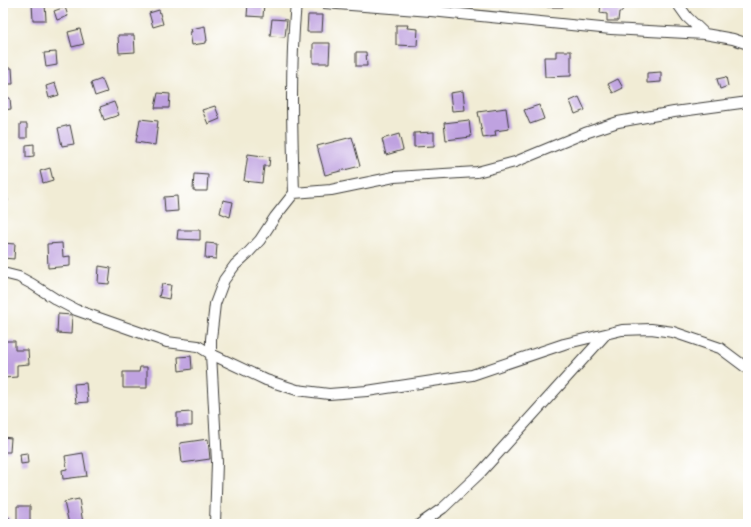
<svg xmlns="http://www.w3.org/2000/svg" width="751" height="527" viewBox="0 0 751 527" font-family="Alegreya,serif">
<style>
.building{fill:#bfa2e0}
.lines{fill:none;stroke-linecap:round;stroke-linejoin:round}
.street-casing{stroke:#3c3b38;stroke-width:12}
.street{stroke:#fff;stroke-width:10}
</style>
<rect width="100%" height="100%" fill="#fff"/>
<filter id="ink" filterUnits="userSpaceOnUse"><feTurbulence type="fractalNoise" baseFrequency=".025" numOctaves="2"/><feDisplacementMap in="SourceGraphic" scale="8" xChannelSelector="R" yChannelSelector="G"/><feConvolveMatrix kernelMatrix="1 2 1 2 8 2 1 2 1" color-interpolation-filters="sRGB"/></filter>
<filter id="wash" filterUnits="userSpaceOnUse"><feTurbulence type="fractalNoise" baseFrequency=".012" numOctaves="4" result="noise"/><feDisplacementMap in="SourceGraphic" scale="16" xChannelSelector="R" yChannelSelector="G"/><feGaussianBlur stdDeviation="0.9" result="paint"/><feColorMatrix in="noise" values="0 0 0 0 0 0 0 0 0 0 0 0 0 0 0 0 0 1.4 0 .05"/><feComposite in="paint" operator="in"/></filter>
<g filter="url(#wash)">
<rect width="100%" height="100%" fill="#f1ecd5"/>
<g id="blocks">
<!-- building -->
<path class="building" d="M248,3H264L263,17L247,16Z
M547,3H563V7H547Z
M601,3H623L622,12H619L618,21H607V14L600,13Z
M32,4H45L46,20H33Z
M65,7L68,16L57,20L54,11Z
M159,10L163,24L153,27L149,13Z
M308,15H323L322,32H307Z
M272,19L287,20L285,37L270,36Z
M396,25H408L407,28L418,29L417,46L396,45Z
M205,26L207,41H206V43L192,45L190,32H192L191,29Z
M80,29L84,44L72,47L68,32Z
M118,35H134L135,52L119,53Z
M313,43H330L329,63H313Z
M556,51H571V76L545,77L544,57H556Z
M56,52L57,65L46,67L44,53Z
M356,52H366L367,66H356Z
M3,68H12L13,84H3Z
M661,72V82L647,83V73Z
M726,77L728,86L720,89L717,79Z
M102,79L107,92L95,96L91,83Z
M618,79L623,88L613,93L608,84Z
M55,83L59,95L49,98L46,86Z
M463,91L465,110L452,111L450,93Z
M158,93L170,94L169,108H155Z
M579,97L585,110L575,114L570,101Z
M3,98H10L11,109L3,110Z
M114,102L119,115L104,120L100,107Z
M539,105L544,119L530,124L524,110Z
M215,106L220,119L208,124L202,110Z
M506,108L509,129L495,131L496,136L483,138L478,112Z
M140,119L158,121L155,145L136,142Z
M469,120L471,137L446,140L444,123Z
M20,124H27V138H20Z
M70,125L74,144L62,146L58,128Z
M434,132V146L414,147V133Z
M399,134L403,150L386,155L382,139Z
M352,137L360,166L325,175L317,146Z
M34,144V156L26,157V145Z
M248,154L270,157L269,166H264L262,183L244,181Z
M50,168L53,180L43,183L40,171Z
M194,174L208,175L207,191H195V190H193Z
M3,186H5L8,201L3,202Z
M177,196L178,211L165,212L164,197Z
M223,200L233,202L230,217L220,213Z
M178,230H200V240L177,239Z
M3,243L15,244L14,259L3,258Z
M62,243L63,257L70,256V266L48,268L47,244Z
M206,243L217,244L216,259L205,258Z
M99,266L111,268L109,284L98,283Z
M162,284L171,285L169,299L159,297Z
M58,314L72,315L71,334L57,333Z
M3,341H15V350H28L29,364L17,365V377L3,378Z
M191,356L192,369L179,371L178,357Z
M140,367H147V388H123V372H139Z
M86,383L88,402L76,403L74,384Z
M192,412V426H177V413Z
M3,437L11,438L10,452H3Z
M208,439L210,459L182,463L180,443Z
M27,453L28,463L21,464L20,454Z
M83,453L87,476L63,479L62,470L67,469L65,456Z
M79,499L83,523L69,524L64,502Z
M17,506H30V524H17Z
M3,517H9L10,524H3Z"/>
</g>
</g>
<g filter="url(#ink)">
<use href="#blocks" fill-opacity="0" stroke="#3c3b38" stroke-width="1"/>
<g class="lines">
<defs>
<path id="street" d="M324,3L431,11L611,29L705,34L733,39L748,44
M677,3L687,17L705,34
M294,193C292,129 290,66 296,3
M3,273L19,277L32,284L57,300L76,310L167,342L198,346L211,354V339L215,304L224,280L235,265L248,253L260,240L275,217L294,193L331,190L394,177L477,172L515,162L585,133L618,122L674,112L741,103L748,101
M215,524L217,462L211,354L266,380L297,390L329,394L367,391L472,375L564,344L622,330L651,329L673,332L720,348L748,369
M420,524L443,508L481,472L606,334"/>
</defs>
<!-- street casing -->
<use href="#street" class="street-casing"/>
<!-- street -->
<use href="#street" class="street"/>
</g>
</g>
<!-- margin -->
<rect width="751" height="527" fill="none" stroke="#fff" stroke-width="16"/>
</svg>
